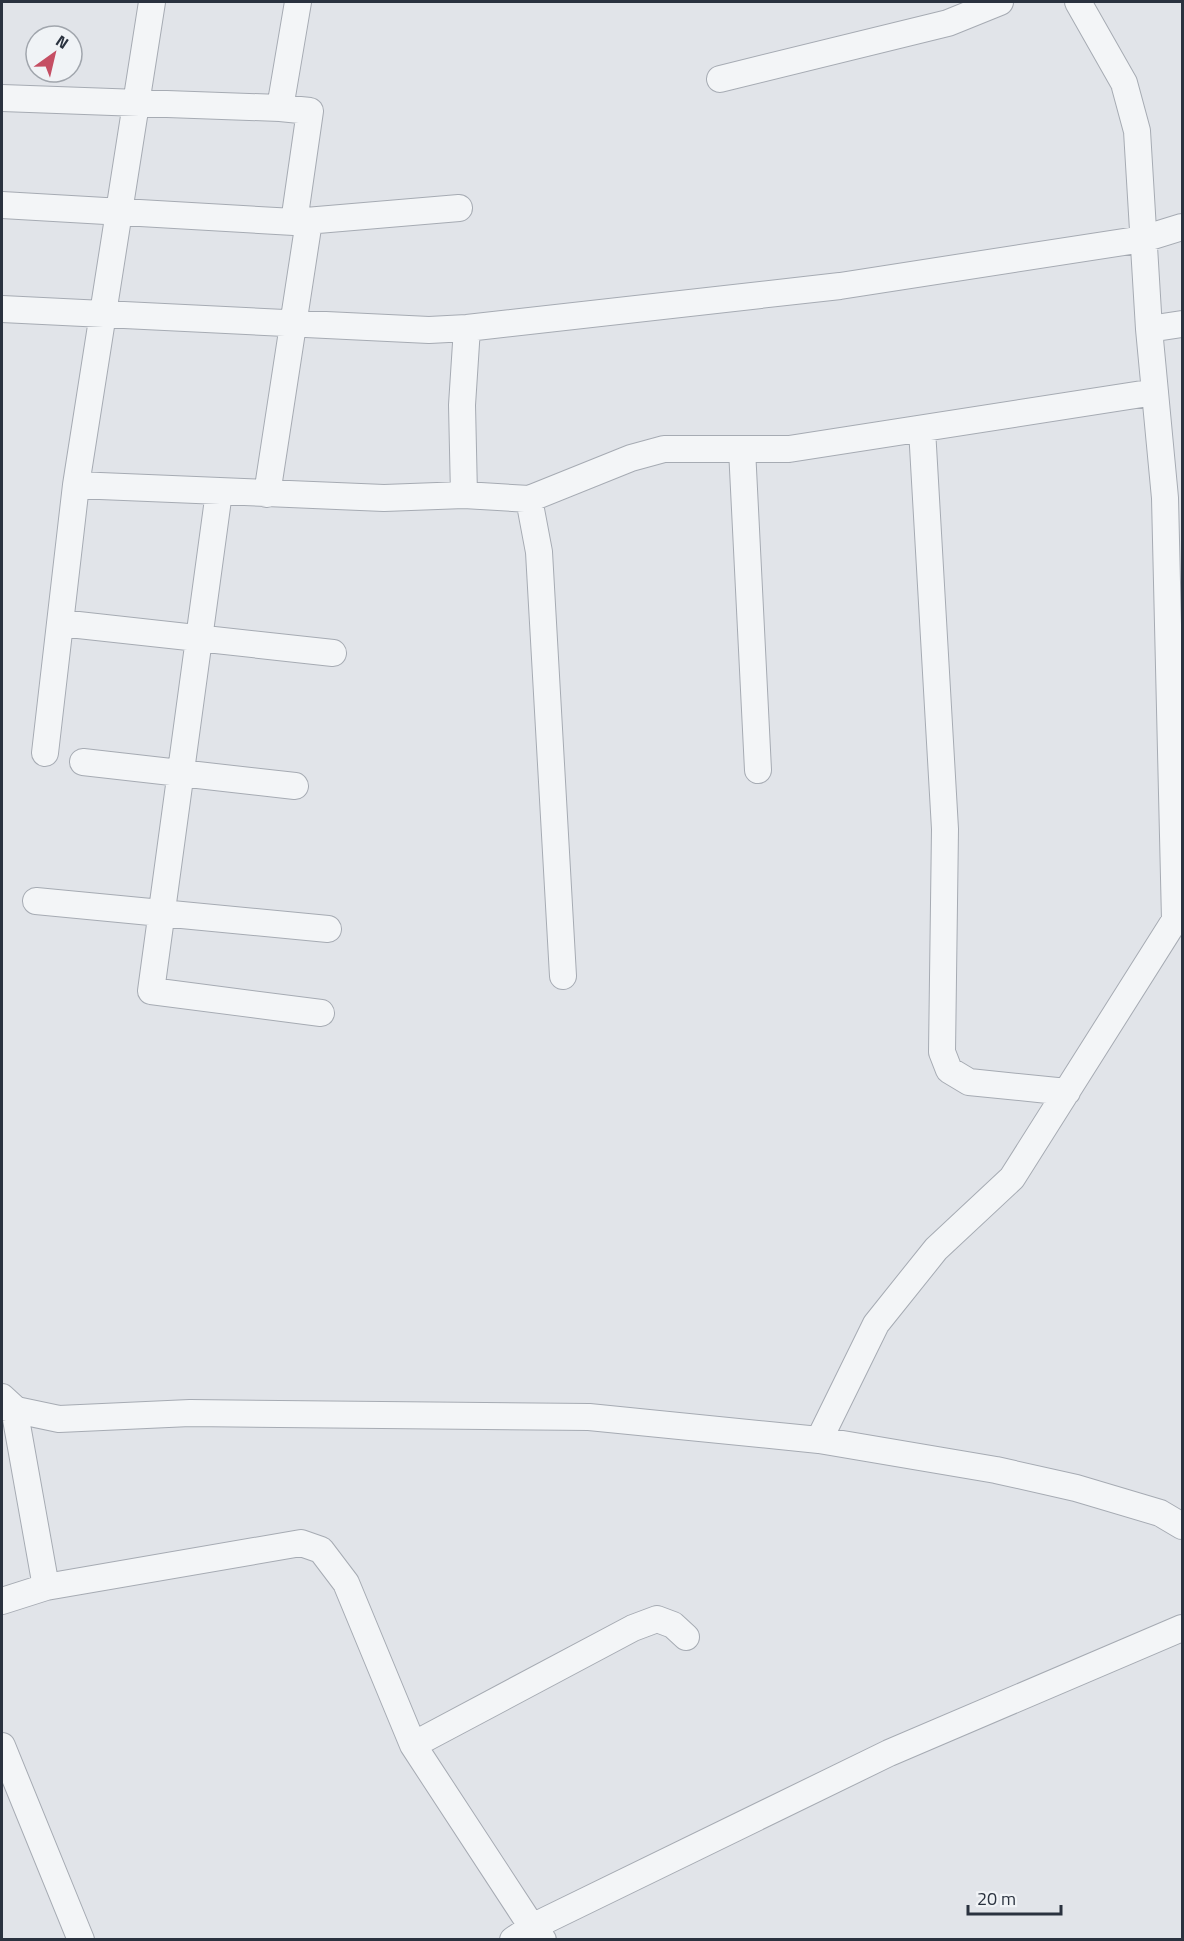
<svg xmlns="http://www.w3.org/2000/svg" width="1184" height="1941" viewBox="0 0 1184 1941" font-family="'Titillium Web',sans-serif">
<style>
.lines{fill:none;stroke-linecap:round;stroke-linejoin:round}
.minor-casing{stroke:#a6abb3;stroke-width:28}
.minor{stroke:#f3f5f7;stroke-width:26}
</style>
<rect width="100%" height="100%" fill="#e1e4e9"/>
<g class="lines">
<defs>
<path id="minor" d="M1078,2L1124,83L1137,131L1149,329L1165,498L1175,920
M720,79L948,23L1000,2
M2,98L280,108L298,2
M2,205L294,222L310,111L280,108
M294,222L459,208
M2,309L429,330L467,328L840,286L1143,239L1182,227
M1149,329L1182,324
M922,429L945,829L942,1052L949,1070L969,1082L1067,1092
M742,449L758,770
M76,485L384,498L464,495L529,499L631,458L664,449H789L1155,392
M219,492L151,991L321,1013
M267,494L309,221
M464,495L462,405L467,328
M529,499L539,552L563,976
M60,623L333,653
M45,753L76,485L152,2
M83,762L295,786
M36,901L328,929
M2,1397L14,1408L46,1587
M2,1407L59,1419L190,1413L589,1417L819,1440L996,1470L1076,1488L1160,1513L1182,1526
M819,1440L876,1324L936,1249L1012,1178L1175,920L1182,919
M2,1601L46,1587L301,1543L321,1550L346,1583L413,1745L532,1927L543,1940
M413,1745L633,1628L657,1619L673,1625L686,1637
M2,1746L81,1940
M513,1940L532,1927L889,1753L1182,1628"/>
</defs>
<!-- minor casing -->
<use href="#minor" class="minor-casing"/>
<!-- minor -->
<use href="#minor" class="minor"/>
</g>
<!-- border -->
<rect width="1184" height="1941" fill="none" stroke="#2a323f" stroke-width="6"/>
<!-- north arrow -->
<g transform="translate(54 54) rotate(34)"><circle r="28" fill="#f0f3f6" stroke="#a1a6ad" stroke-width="1.5"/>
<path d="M0-4.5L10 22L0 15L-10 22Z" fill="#c54e63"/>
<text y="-9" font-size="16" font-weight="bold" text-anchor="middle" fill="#2a323f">N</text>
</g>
<!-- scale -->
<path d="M968 1905v9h93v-9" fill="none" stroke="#2a323f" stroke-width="3"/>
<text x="977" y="1905" font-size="18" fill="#2a323f" stroke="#f0f3f6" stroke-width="4.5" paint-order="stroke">20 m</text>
</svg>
